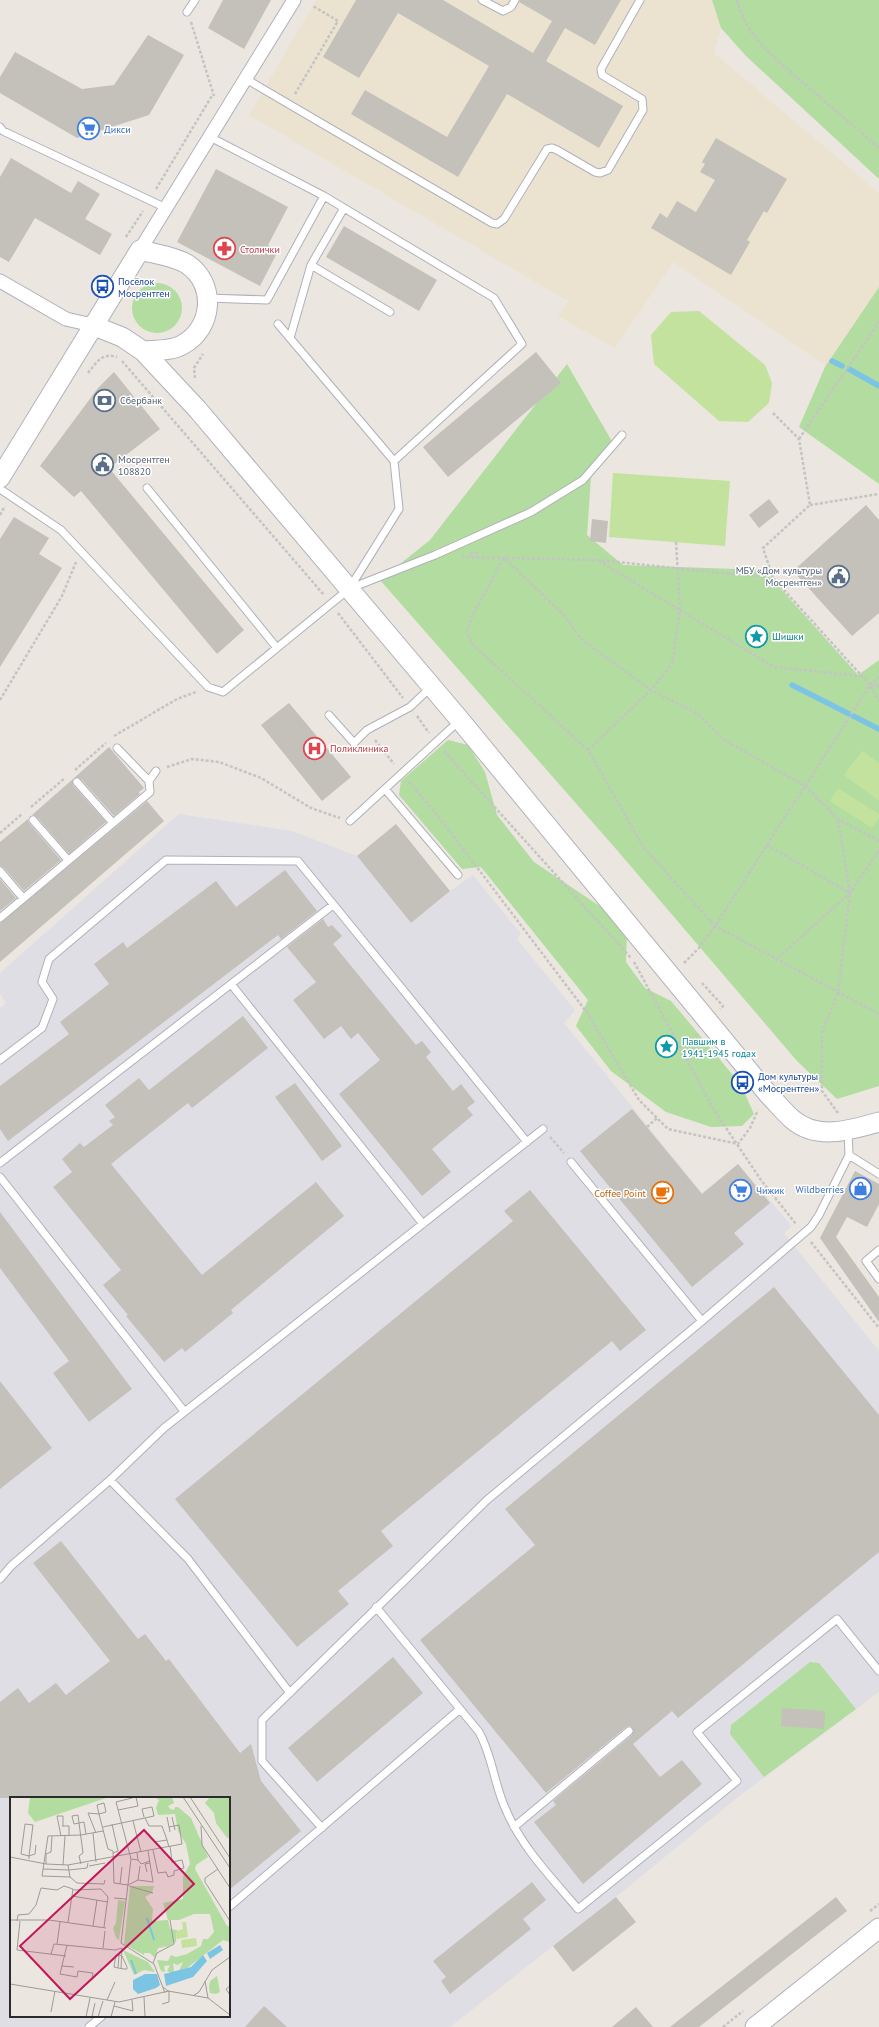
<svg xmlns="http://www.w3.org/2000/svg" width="879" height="2027" viewBox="0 0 879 2027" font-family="'PT Sans',sans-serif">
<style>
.industrial{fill:#e0dee5;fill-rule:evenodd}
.education{fill:#ebe3d0}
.green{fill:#b3dca1}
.pitch{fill:#c3e29d}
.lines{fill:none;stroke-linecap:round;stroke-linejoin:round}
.stream{stroke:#7cc4e3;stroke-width:5.5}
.building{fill:#c4c0ba}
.lane-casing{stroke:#afb0ba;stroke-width:9}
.street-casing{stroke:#afb0ba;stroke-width:15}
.secondary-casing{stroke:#afb0ba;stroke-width:21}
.path{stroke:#c4c4c4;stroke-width:2.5;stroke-dasharray:3 2;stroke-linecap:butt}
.lane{stroke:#fff;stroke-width:7}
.street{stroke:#fff;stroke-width:13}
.secondary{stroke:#fff;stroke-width:19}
.labels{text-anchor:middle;stroke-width:3;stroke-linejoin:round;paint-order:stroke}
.shop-label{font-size:10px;fill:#366cbe;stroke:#fff;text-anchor:start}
.health-label{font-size:10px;fill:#be3a42;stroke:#fff;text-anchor:start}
.transit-label{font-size:10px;fill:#164399;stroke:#fff;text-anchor:start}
.service-label{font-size:10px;fill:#4e5e75;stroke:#fff;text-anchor:start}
.culture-label{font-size:10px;fill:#0d838f;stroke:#fff;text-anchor:start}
.food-label{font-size:10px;fill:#c56008;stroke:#fff;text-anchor:end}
.inset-river{fill:none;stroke:#7cc4e3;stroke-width:2}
.inset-road{fill:none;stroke:#9e9b97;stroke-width:1}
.view{fill:#c2185b;fill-opacity:0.15;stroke:#c2185b;stroke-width:2}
.inset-edge{fill:none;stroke:#2b2b2b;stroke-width:2}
</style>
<rect width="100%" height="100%" fill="#ebe6df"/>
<!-- industrial -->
<path class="industrial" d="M179,814L292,831L357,856L411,923L450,891L473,875L521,934L517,939L575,1010L564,1023L702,1193L738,1164L792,1226L784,1233L879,1351V1692L738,1797L616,1897L450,2027H0V1008L6,1003L0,994V973ZM11,1798H229V2016H11Z"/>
<!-- education -->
<path class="education" d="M316,0H712L721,28L714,53L879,193V296L828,367L673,262L615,348L558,316L568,301L249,115Z"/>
<!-- green -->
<path class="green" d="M712,0H879V179L746,56L721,28Z
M132 308a25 25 0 1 1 50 0a25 25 0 1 1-50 0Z
M879,287V484L799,427L825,367Z
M567,364L613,443L592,463L587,535L623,565L764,570L858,675L879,660V1086L837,1099L797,1061L616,849L380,580L430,540Z
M448,740L468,745L485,772L497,815L534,862L604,909L627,932L626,962L645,988L671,1001L697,1032L741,1085L754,1114L742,1126L711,1127L666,1112L611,1071L576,1026L588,1000L481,867L462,869L399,795L401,781Z
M810,1662L819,1663L856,1709L764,1777L730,1734L731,1725Z"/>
<!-- pitch -->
<path class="pitch" d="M699,311L765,365L772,383L769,403L748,422L719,421L654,364L651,335L671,312Z
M613,473L730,481L725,546L609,537Z
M862,751L879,763V801L844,775Z
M838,788L879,814V818L872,828L830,801Z"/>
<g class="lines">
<!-- stream -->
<path class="stream" d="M832,361L842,366
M849,369L879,386
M792,685L879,729"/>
</g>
<!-- building -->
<path class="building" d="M223,0H271L244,49L208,28Z
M356,0H443L533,53L552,21L519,2L520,0H621L595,45L565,28L546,61L623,106L599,148L507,94L458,177L351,114L365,90L447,137L489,66L398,13L359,78L323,57Z
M148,35L184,55L149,115L77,138L0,93V77L15,52L82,89L114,85Z
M716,138L787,179L767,213L764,211L747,240L750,242L731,275L651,228L660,213L667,218L677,201L696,212L715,180L700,172L705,164L702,162Z
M11,158L71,193L78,181L100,194L85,219L112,234L100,255L35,218L9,262L0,257V177Z
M216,169L288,207L268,245L278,251L260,286L177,242Z
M344,226L437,280L419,311L326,257Z
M536,352L561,383L448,477L423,447Z
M114,372L160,429L109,468L244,630L217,654L81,491L74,497L40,466L98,388Z
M769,499L779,512L759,528L749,515Z
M866,505L879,520V613L852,636L793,571Z
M14,517L49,538L39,554L62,568L0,667V539Z
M592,519L608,521L606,543L590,541Z
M289,703L351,777L322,801L261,725Z
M109,747L144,788L139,792L140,794L114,816L81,779L74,778Z
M73,779V785L106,822L69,854L37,817L32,815Z
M147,801L164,821L0,962V923Z
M28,819L29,823L61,860L24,891L4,868L0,866V842Z
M396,824L450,891L411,923L357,856Z
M285,870L317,911L281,939L278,935L8,1141L0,1129V1086L69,1034L60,1022L109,984L94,964L123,942L127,948L216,881L236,907Z
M0,879L16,898L0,911Z
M323,919L328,927L332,925L342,936L333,944L416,1045L422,1041L431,1052L426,1057L453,1091L461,1084L475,1102L467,1108L473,1115L432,1149L451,1172L422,1196L339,1094L380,1060L358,1033L351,1039L341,1026L324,1039L293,1000L316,982L287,947Z
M243,1016L268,1048L192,1108L188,1103L111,1164L202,1275L316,1182L344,1216L231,1310L233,1313L185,1352L182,1348L164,1362L126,1316L128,1315L103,1285L121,1270L53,1187L72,1172L62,1159L80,1143L84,1147L113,1125L109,1121L115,1117L105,1105L139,1078L149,1090Z
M295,1083L342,1146L322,1161L275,1097Z
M632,1109L702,1194L738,1164L770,1203L734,1233L744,1244L692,1287L580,1151Z
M855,1171L879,1184V1204L867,1227L847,1217L836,1237L879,1297V1322L820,1238Z
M530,1190L646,1330L620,1351L612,1341L381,1531L393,1546L338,1591L349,1604L297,1647L175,1499L513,1221L504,1211Z
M0,1212L132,1389L89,1422L53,1373L69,1361L0,1268Z
M774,1287L879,1415V1552L678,1718L672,1711L633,1744L660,1777L682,1760L702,1784L583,1884L534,1822L556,1805L553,1801L632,1735L633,1728L630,1726L626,1727L546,1793L420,1640L535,1545L505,1509Z
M0,1381L52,1448L0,1489Z
M61,1541L138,1639L145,1634L166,1661L169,1659L240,1753L251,1744L261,1781L301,1831L229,1890V1798H0V1702L18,1688L29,1703L56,1683L66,1695L110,1661L33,1563Z
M393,1657L423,1693L317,1782L288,1748Z
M782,1708L825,1711L824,1729L781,1726Z
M532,1882L546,1900L523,1919L531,1929L450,1994L441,1981L446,1977L433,1961Z
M616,1897L636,1922L573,1972L553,1946Z
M836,1897L847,1911L699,2027H670Z
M264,2006L287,2027H245Z
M636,2007L653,2027H612Z"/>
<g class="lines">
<defs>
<path id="lane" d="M482,0L503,11L511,7L515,0
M187,12L195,0
M246,79L492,223L497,224L504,219L547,149L552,148L557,150L595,172L600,173L608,170L643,110L642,99L602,75L601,69L640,0
M0,127L3,131L166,208
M210,137L324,196L494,298L522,344L394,461L278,324
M344,208L311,265L390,312
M208,298L267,300L324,196
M290,338L311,265
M147,488L277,648
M0,489L61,530L208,687L223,692L349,589L399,509L394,461
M351,588L435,555L531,512L583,480L622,435
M329,715L354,743L367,730L410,707L431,687
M149,781L156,771
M77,782L113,823
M385,789L458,875
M33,820L68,860
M350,821L460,720
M0,871L23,898
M0,918L150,792L149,781L117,748
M231,984L423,1224
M0,1060L42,1028L53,999L42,982L49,959L166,860L298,861L527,1142
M848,1131L849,1155L879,1174
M571,1162L702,1321
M0,1163L333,905
M0,1177L184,1411
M879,1250L866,1261L879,1279
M110,1480L188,1559L290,1693
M0,1579L11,1566L110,1480L164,1428L543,1129
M376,1607L479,1732C493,1757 494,1785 506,1810C522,1848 552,1878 578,1909L737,1781L697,1732L837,1619L879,1671
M514,1827L629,1731
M322,1828L262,1761V1720L487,1500L702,1321L811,1227L819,1215L849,1155
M229,1907L460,1709
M89,2027L102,2016"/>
<path id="street" d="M140,250L294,0
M0,281L66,319L92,325"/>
<path id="secondary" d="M92,325L122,337L143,351L198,410L460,720L768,1094C776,1102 784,1112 792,1119C817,1141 851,1130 879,1122
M0,478L140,250C155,254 173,256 187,264C217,284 213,329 182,345C172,351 155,350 143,351
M755,2027L879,1928"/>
</defs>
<!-- lane casing -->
<use href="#lane" class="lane-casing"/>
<!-- street casing -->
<use href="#street" class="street-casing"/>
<!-- secondary casing -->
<use href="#secondary" class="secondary-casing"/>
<!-- path -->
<path class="path" d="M737,0C746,40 785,66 814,92C836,111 857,129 879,148
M191,22L214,96
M295,94L338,21L313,6
M156,189L213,94
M126,237L143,211
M122,361L324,595
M88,373C96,363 102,352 117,357
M195,378L194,368L203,354
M773,413L799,439L810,505L763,548L773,578L870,685L879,701
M799,439L879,322
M810,505L879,494
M0,515L5,506
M470,554L477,553V558
M462,557L597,560L773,578
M599,561L774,667L860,676
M338,613L403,698
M871,685L879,686
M0,700L62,596L76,562
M417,716L429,733
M114,736L177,699L196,692
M375,740L394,764
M588,750L651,690L672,664L680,611L676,542
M444,751L631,958
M167,767L192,759L219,762L261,778L311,808L340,818
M75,770L106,743
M409,782L442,821L588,1014L639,1100L668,1129L738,1144L750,1128L758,1110
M31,807L65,778
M0,833L22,814
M879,841L838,819L805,786L723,739L698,714L651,690L581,639L563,614L504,558L471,618L467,632L472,644L588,750L644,848L715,926L879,1014
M767,845L850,893
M778,958L850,893L879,850
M634,962L714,1110L761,1180L796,1224
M684,963L699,948L715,926L870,685L879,677
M702,983L723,1006L720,1009
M688,1060L697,1035
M838,1113L822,1091V1032L838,993L850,893L838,819
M647,1127L657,1118
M550,1137L564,1153
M811,1242L879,1328
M870,1911L879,1904
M723,2027L743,2011"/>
<!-- lane -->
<use href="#lane" class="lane"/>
<!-- street -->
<use href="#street" class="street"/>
<!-- secondary -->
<use href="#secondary" class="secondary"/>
</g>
<!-- icons -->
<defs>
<symbol id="supermarket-ring" viewBox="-11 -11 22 22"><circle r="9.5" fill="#fff" stroke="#3f7fe0" stroke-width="1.5"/><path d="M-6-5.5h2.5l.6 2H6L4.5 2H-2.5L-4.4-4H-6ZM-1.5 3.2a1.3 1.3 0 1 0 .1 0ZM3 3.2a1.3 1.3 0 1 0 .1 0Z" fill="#3f7fe0"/></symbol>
<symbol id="pharmacy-ring" viewBox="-11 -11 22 22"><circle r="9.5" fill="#fff" stroke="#e0444e" stroke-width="1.5"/><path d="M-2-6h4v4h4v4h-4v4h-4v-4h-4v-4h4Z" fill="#e0444e"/></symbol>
<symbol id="bus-ring" viewBox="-11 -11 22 22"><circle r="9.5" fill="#fff" stroke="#1a4fb4" stroke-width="1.5"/><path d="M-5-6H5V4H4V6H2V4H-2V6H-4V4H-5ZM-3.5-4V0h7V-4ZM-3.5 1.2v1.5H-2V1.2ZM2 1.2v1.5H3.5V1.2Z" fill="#1a4fb4"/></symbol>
<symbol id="bank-ring" viewBox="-11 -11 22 22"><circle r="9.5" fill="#fff" stroke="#5c6f8a" stroke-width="1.5"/><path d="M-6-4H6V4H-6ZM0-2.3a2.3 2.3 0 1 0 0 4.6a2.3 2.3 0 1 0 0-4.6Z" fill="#5c6f8a"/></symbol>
<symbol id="civic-ring" viewBox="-11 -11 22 22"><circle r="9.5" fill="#fff" stroke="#5c6f8a" stroke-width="1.5"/><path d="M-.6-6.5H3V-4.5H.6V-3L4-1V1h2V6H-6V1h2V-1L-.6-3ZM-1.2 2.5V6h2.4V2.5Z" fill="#5c6f8a"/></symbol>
<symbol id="sight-ring" viewBox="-11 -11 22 22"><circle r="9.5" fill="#fff" stroke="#0f9aa8" stroke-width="1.5"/><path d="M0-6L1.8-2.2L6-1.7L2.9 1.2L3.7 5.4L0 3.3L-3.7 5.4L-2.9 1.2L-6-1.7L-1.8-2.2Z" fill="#0f9aa8"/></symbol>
<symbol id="hospital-ring" viewBox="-11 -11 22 22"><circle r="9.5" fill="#fff" stroke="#e0444e" stroke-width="1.5"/><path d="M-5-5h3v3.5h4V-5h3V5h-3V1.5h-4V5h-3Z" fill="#e0444e"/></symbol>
<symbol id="shop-ring" viewBox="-11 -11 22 22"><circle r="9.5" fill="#fff" stroke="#3f7fe0" stroke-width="1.5"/><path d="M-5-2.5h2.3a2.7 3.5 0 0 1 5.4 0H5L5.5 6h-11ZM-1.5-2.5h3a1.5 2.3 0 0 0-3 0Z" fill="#3f7fe0"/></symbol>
<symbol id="cafe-ring" viewBox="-11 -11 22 22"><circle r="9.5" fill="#fff" stroke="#e8710a" stroke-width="1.5"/><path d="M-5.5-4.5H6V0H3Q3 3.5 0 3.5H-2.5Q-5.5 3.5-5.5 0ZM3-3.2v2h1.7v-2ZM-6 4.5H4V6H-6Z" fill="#e8710a"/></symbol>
</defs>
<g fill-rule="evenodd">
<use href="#supermarket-ring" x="76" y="116" width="25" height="25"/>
<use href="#pharmacy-ring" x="212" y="236" width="25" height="25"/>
<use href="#bus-ring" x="90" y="274" width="25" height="25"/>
<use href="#bank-ring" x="92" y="388" width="25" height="25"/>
<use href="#civic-ring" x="90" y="452" width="25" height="25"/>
<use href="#civic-ring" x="826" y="564" width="25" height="25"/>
<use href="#sight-ring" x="744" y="624" width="25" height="25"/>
<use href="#hospital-ring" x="302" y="736" width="25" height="25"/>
<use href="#sight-ring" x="654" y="1034" width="25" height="25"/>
<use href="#bus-ring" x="730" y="1070" width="25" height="25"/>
<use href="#shop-ring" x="848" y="1176" width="25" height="25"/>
<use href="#supermarket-ring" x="728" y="1178" width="25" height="25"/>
<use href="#cafe-ring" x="650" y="1180" width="25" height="25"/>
</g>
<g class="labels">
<!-- shop labels -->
<g class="shop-label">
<text x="104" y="133">Дикси</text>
<text x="844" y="1193" text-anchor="end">Wildberries</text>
<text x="756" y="1194">Чижик</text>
</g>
<!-- health labels -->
<g class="health-label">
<text x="240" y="253">Столички</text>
<text x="330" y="752">Поликлиника</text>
</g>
<!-- transit labels -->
<g class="transit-label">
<text x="118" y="285">Посёлок<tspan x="118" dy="12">Мосрентген</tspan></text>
<text x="758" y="1080">Дом культуры<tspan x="758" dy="12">«Мосрентген»</tspan></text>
</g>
<!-- service labels -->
<g class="service-label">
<text x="120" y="404">Сбербанк</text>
<text x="118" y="463">Мосрентген<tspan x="118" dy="12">108820</tspan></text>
<text x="822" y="574" text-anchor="end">МБУ «Дом культуры<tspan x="822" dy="12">Мосрентген»</tspan></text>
</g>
<!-- culture labels -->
<g class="culture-label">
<text x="772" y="640">Шишки</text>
<text x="682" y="1045">Павшим в<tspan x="682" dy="12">1941-1945 годах</tspan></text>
</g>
<!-- food labels -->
<g class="food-label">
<text x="646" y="1197">Coffee Point</text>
</g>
</g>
<!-- overview -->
<g transform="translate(10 1797)">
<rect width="220" height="220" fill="#ebe6df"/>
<path d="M20,0H99L25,25L18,16ZM145,0H162L164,6L158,9L160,12L164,13L165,10H168L181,21L198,60L186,68L185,72L217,129H220V145L213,143L177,171L169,174L173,165L167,168L163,166L164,175H159L157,174L160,168L154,169L155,175L151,174L147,163L158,164L161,158L166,160L177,157L191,149L193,142H198L204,135L200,117H184L169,123H158L160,132L167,133L166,145L157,150L150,148L155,150L148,151L145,161L140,156H134V158L114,147L120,89H144L142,96L135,100L143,112L142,124L158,123L153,106L173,102V79L180,67L176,47L168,34L165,17L148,18L146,11L149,3ZM200,0H220V40L217,41L206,26L204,16L195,6ZM108,103L115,104L109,143L106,141L103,131L106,126ZM113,153L138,165L145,175L134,173L124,178ZM207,179L210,195L206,197L200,196L199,190L200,184Z" fill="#b3dca1"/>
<path d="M172,125H176L178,140L167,142L166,134L173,132ZM186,141L187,149L172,151L171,143Z" fill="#c3e29d"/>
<path d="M210,148L213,153L200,162L197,156ZM193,158L197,164L183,180L156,189L154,177L181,170ZM135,177H147L150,188L146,191L128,197L123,192V183Z" fill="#7cc4e3"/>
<path class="inset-river" d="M137,121L144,143M121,163L126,177"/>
<path class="inset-road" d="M173,0L220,71M180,0L220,61M94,6L96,15L89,17L87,8ZM108,13L128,9L126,0L106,5L121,62L111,146L144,167L155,196M157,20L160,35M162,20L165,33M135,21L139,29H152L157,43M123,24L131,55M102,27L108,54L103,56M52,29H59V39M191,29L192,48L220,91M93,30L144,19L142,10L132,12L134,20M83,36L86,65M86,36L78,16L89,17L98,52L103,54L104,86L118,88L128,83M51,39L47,19H53V29M144,45L157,43L159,50M143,53L148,76L156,75L158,80L164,78V74L174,71L172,63L162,65L160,49M0,60L36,67L58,68L172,47L169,28L159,30M19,62V59L23,28L15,27L11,57L19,59L25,57L26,48M121,62L128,63L127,56M128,63L131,67L140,64M36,67V57L41,55L42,39M71,67L69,59L73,56L69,26L64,27L62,19L68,18L69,26L74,25L76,37M53,68L55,39M58,68L60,80L67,86L94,87L95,83M79,69L95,66M130,69L128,83L143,85L138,54M33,72L59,73L77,71L78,66M208,72L195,81V85L220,124M137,75L135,67L140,66M60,80L32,79L38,39L71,38L93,34M110,87L112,70M119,89L143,96M63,93L91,92L98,100L94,130M62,99L98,105M104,101L116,102M0,123H39L96,131M7,124L8,118L19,117L26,108L31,91L47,93L54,89L63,92L58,125M10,124L7,153L56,159M83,129L87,103M47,147L50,125M57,148L50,177L67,180L68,174L83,176L82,182M93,151L95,134M41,157L44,147L105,153L112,151M143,166L147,156L164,147L160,123M52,169L64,170M108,171L109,158L112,159L117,170V172H114L108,171L104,170L106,158H109M111,172L112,151M195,184L198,201M0,187L109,205L159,194M220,189L216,192L220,198M153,190L158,194L198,201L220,218M184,198L189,195L202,173L220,160M134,200L135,220M97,203L105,185M152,207L159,205V194M104,209L123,214L122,203M41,215L45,194M76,220L80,201M82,220L85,206M88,220L93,204M101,220L105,205"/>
<path class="view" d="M134,33L184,87L60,202L10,149Z"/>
<rect width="220" height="220" class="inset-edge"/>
</g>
</svg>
